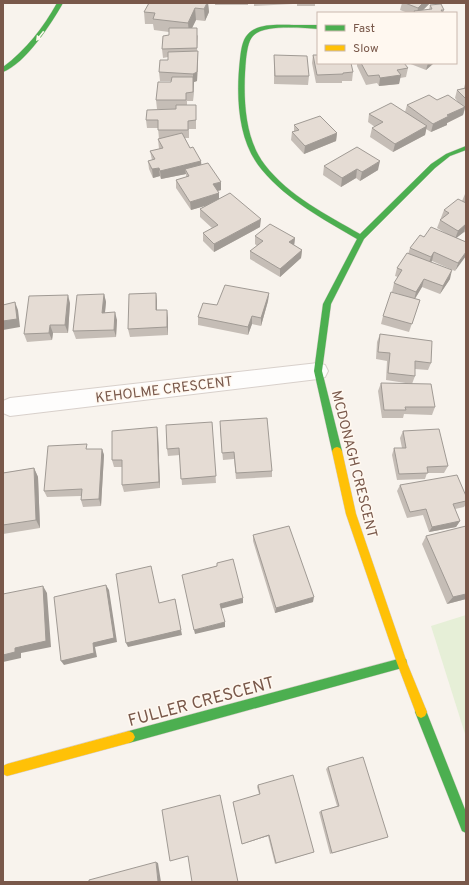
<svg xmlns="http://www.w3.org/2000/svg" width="469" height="885" viewBox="0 0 469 885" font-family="Overpass,sans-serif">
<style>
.green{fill:#e6efd7}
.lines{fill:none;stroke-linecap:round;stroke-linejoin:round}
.street-casing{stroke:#d8d0cb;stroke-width:2}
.fast-casing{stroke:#d8cfc9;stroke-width:1}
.slow-casing{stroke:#d8cfc9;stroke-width:1}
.street{fill:#fefdfc;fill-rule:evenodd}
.fast{fill:#4caf50;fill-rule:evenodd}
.slow{fill:#ffc107;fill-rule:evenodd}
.wall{fill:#c5bdb6}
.shaded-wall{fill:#a09a94}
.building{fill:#e5dcd4;stroke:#a09a94}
.oneway{fill:#fff8f0}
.labels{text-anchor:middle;stroke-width:3;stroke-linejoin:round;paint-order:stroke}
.street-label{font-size:14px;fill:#79584a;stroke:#fff8f0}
.near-street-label{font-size:17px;fill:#79584a;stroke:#fff8f0}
</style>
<rect width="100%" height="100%" fill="#f8f3ed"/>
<!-- green -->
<path class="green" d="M466,615V737L431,626Z"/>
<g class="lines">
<defs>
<path id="street" d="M318,363L325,365L328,371L325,377L318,379L10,416L3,413V401L10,398Z"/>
<path id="fast" d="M57,3H63C51,24 26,63 3,72V67C26,50 43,28 57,3Z
M292,25H318V29C303,28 263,24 253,36C248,41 247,52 246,59C243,92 243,137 265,165C289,196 327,215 360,234L431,164L446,154L466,146V150L450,156L435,168L364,239L331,304L322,371L342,451L340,454L337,455L334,454L332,451L314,371L323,304L357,239C323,219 287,200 262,170C237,141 236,95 240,59C241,51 242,40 248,34C258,23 279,25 292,25Z
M402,658L406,659L407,663L406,667L402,668L129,743L125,741L123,737L125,733L129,731Z
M421,706L425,708L466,812V833L462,831L415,712L417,708Z"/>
<path id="slow" d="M337,447L340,448L342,451L356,514L407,663L427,712L425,716L421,718L417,716L397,663L346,514L332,451L334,448Z
M129,731L133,733L135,737L133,741L129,743L7,776L3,774V766L7,764Z"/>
</defs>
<!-- street casing -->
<use href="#street" class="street-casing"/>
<!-- fast casing -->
<use href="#fast" class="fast-casing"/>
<!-- slow casing -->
<use href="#slow" class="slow-casing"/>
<!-- street -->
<use href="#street" class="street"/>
<!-- fast -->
<use href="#fast" class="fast"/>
<!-- slow -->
<use href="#slow" class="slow"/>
</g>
<!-- wall -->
<path class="wall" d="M149,3H208L209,12L205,21L196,20L192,28L198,36L197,51L198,60L197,81L194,82L193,101H187V105H196V129H189V138H185L190,148L201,161V165L221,190L218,191L219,193V199L260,227L214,252L203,241V233L212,228L200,217V209L207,205L191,210L176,188V180L186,177V174L161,179L160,176L153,178L149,169L148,161L152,160L150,151L159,149L158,139H159L158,128H147L146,120L176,109H157L156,100L171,82V81H160L159,72L168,60V57L163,58L162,49L169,35V32L154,30L153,24H145L144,12Z
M215,3H248V5H215Z
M254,3H293V4L254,6Z
M297,3H315V6H297Z
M345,3H375V4Z
M402,3H430L423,10H429L430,5L444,10L443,13H408L400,10Z
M274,55L309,76L308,85L274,84Z
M313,55L353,72L352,81H342V83H316L312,63Z
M357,63H404L408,68L406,77L400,78L399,84L379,86L377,83L366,85L357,66Z
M408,63H434L426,70Z
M466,80V110L465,109L463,115L447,123V125L431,132L426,129L425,135L393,152L370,137L372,128L375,127L368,122L369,114L405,112L407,105L437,100L458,102L455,98L457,90L464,88Z
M294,125L337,133L336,141L304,154L291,140L292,132L294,131Z
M324,166L378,170L360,181L356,178L341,187L323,175Z
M466,193V233L464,232L456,238L466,242L455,271L432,261L431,262L450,279L440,294L422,287L415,299L420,300L409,332L381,324L383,316L399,294L392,292L394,283L398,277L395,276L397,268L408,254L410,248L424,237L447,234L437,228L444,210L462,201L465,194Z
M255,236L295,238L294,245L302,250L301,258L280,277L250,259V251L257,246L255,244Z
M156,293L157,301V310L168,318V335L130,337L128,329Z
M269,293L268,301L261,326L252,324L248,335L198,325V317L217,305Z
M104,294L106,302L105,313L117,320L116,337L76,339L73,331Z
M70,303L68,333H53L52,340L27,342L24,334Z
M380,334L431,363L428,370L415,369V376L412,384L386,380L387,361L376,359L377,342Z
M381,383L435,407L432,415L404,414L403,418H382L378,391Z
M212,422L216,483L182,485L180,455L168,456L167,449Z
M157,427L158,434L160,488L124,492L122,485V467H114L112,460Z
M220,428L272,471V477L236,479L234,459L223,460Z
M403,431L448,466L444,473H427L425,479L397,480L392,455L394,448H402L400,438Z
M88,449H102L104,455L101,506L83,507L81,500V496L47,497L44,491Z
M34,468L38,477L40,528L3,534V473Z
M400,485L466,496V504L464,507L455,509L460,521L456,527L429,532L423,515L407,518L397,491Z
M253,535L313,602L275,613L253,541Z
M426,536L466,599L447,604L422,544Z
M328,767L388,837L330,854L319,812L321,811L337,806L326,769Z
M258,785L314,852L275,864L268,836L242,844L233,803L259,794L257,787Z"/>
<!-- shaded-wall -->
<path class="shaded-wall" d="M207,3H208L209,12L205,21L204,9Z
M423,3H430L420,13H417L418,8Z
M195,8L196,20L189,34L188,23Z
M198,51V60L197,81L194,82L193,101V74Z
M428,63H434L426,70Z
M401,75L399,84L379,86L380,78Z
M465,107L463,115L447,123V125L431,132L433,124L447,115Z
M427,126L425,135L393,152L395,144Z
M337,133L336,141L304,154L305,146Z
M201,161L202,170L185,169L186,174L161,179L160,171Z
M380,161L378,170L360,181L362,172Z
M159,168L160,176L153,178L152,169Z
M357,169L356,178L341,187L342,178Z
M221,182V190L213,192V184Z
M219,193V202L191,210L190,202Z
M261,219L260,227L214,252V244Z
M466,224L464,232L455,239L458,231Z
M295,238L294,246L289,242Z
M302,250L301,258L280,277V269Z
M434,252L432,261L428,265L431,257Z
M466,252V256L455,271L458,263Z
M452,270L450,279L440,294L443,286Z
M424,279L422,287L414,300L416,292Z
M156,293L157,301V318L156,310Z
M269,293L268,301L261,326V318Z
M104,294L106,302L104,321L102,313Z
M68,295L70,303L68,333L65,325Z
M15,302L18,310L20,327L3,330V321Z
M167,310L168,318V335L167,327Z
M115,312L117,320L116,337L114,330Z
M252,316V324L248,335V327Z
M50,325L53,333L52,340L49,333Z
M157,427L158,434L160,488L159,482Z
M102,449L104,455L101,506L99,499Z
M34,468L38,477L40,528L36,520Z
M460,521L456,527L429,532L432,527Z
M106,585L109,590L117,642L95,647L97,657L64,665L61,661L93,643Z
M43,586L47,593L51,647L21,653V658L3,662V655L15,648Z
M466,594V599L447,604L453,597Z
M314,597L313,602L275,613L276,608Z
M243,598V603L220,609V604Z
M175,599L182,635L128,647L126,643Z
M225,622V627L195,634L194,630Z
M269,835L268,836L242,844Z
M156,862L158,863L161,882H158Z"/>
<!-- building -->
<path class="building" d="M149,3H207L204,9L195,8L188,23L153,19L155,13L144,12Z
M405,3H423L418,8Z
M441,4L444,10H441L443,13H415L414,11L432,9L430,5Z
M169,28H197V48L162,49L163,36L169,35Z
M198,51L197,72L193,74L159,72L160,60H168V52Z
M274,55L307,56L309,76H275Z
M313,55H318V63H351L353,72L343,73V74L317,75Z
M361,63H404L408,68L397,70L401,75L380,78L379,75L368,76Z
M172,77H193V92L186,93V100H156L158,82H171Z
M466,88V99L457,90Z
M429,95L437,100L448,95L465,107L447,115L449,116L433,124L407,105Z
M391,103L427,126L395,144L372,128L383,122L369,114Z
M176,105H196V120L188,121V130H158V120H146L147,110L176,109Z
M320,116L337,133L305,146L292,132L299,130L294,125Z
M182,133L190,148L193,147L201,161L160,171L159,168L152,169L148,161L155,159L150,151L163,148L158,139Z
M357,147L380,161L362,172L357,169L342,178L324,166Z
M208,163L221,182L213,184L219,193L190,202L176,180L189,176L185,169Z
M230,193L261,219L214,244L203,233L218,225L200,209Z
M458,199L466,203V224L458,231L440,220L449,213L444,210Z
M270,224L295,238L289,242L302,250L280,269L250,251L263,241L255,236Z
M431,227L466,242V252L458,263L434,252L431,257L410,248L420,235L424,237Z
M407,253L452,270L443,286L424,279L416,292L394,283L402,270L397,268Z
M225,285L269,293L261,318L252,316L248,327L198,317L203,303L217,305Z
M391,292L420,300L412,324L383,316Z
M156,293V310H167V327L128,329L129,294Z
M104,294L102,313L115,312L114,330L73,331L77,295Z
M68,295L65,325H50L49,333L24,334L29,296Z
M15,302L17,319L3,321V305Z
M380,334L432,341L431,363L415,361V376L388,373L390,353L378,352Z
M381,383L431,384L435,407H405L406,410H384Z
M267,418L272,471L236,473L234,452L222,453L220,421Z
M212,422L216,476L181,479L179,448L167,449L166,425Z
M157,427L159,482L122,485V460H112V431Z
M439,429L448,466L427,467L428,473L399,474L394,448H406L403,431Z
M87,444L86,449H102L99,499L81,500L82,489L44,491L48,446Z
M34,468L36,520L3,525V473Z
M457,475L466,496V501L453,504L460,521L432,527L426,509L410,512L400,485Z
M289,526L314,597L276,608L253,535Z
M466,526V594L453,597L426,536Z
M233,559L243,598L220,604L225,622L194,630L182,575L217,566V563Z
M151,566L159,603L175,599L181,630L126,643L116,574Z
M106,585L114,638L93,643L94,653L61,661L54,597Z
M43,586L46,641L15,648V652L3,655V594Z
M363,757L388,837L332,853L321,811L339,806L328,767Z
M293,775L314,852L276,863L269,835L242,844L233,802L260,794L258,785Z
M220,795L238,882H192L188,856L170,861L162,810Z
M156,862L158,882H89V880Z"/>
<!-- one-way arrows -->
<defs><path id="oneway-solid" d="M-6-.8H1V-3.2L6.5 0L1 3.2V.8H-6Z"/></defs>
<use class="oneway" href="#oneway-solid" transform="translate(40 36) rotate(128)"/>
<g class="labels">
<!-- street labels -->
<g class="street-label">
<text transform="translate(164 389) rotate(-7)" y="5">KEHOLME CRESCENT</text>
<text transform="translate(355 464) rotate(76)" y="5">MCDONAGH CRESCENT</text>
</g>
<!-- near-street labels -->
<g class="near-street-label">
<text transform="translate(201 701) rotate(-15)" y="6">FULLER CRESCENT</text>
</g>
</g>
<!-- border -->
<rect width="469" height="885" fill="none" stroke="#79584a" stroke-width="8"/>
<!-- legend -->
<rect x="317" y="12" width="140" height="52" fill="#fff8f0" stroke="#c9b8ae"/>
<rect x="325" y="25" width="20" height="6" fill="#4caf50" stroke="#c9b8ae"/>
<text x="353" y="32" font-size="12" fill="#79584a">Fast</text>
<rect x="325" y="45" width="20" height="6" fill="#ffc107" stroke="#c9b8ae"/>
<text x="353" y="52" font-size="12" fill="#79584a">Slow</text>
</svg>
